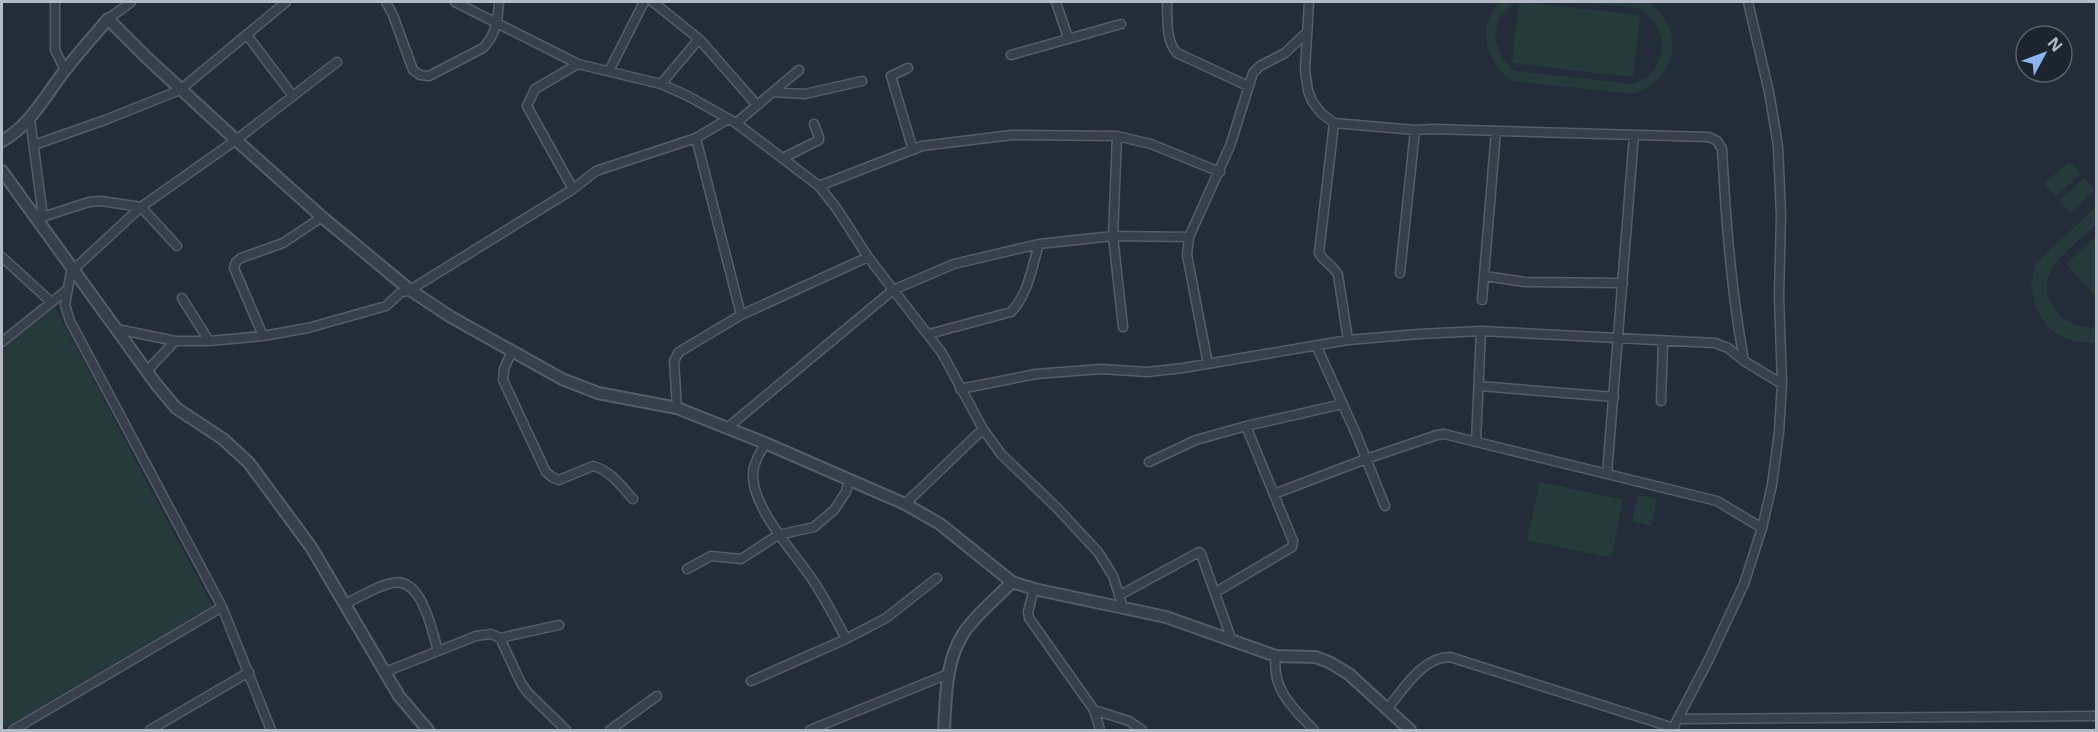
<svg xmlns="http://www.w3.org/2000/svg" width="2098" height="732" viewBox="0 0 2098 732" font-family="'Noto Sans',sans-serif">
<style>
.green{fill:#263a3b}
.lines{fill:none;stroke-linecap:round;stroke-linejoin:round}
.minor-casing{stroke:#555d67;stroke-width:11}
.tertiary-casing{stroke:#555d67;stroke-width:14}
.minor{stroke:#373f4a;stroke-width:8}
.tertiary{stroke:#373f4a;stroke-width:10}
</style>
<rect width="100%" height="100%" fill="#232d39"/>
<!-- green -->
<path class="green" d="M1499,2H1515L1499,18L1495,33L1496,41L1501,56L1511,68L1516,71L1633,84C1670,72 1671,25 1638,8L1578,2C1592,1 1638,0 1648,2C1654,5 1660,12 1664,18C1684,48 1666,86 1632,94L1513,81C1485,63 1476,27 1499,2Z
M1519,2L1640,15L1633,77L1512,63Z
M2070,161L2081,174L2056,196L2044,184Z
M2084,178L2095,190L2070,213L2059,201Z
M2096,207V225C2084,237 2062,253 2053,267C2033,298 2065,332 2096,327V343L2075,342L2055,333L2046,325L2035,307L2031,285L2036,263Z
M2096,236V297L2066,264Z
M55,307L212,606L6,727L2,721V350Z
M1540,482L1623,500L1611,558L1527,540Z
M1638,495L1657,499L1651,526L1632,521Z"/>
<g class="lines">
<defs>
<path id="minor" d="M55,2V50L65,70
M386,2L393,15L413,70L420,75L429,76L483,48C496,35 498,19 499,2
M455,2L578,64L661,84L688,96L736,123L819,186L837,209L868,257L942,353L983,429L1001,454L1056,507L1098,552L1113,576L1123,607
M653,2L699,39L757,105
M1056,2L1068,38
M1167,2C1168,19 1165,40 1177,53L1248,86
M1309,2L1305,70L1308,91L1312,101L1321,113L1334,123L1415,130L1432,129L1709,137L1717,141L1722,149C1726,221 1731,289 1744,361
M108,19L131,2
M247,35L293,96
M1011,55L1121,24
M908,68L891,76L913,150
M609,71L644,2
M661,84L699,39
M773,92L805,94L862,81
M30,118L43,217
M736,123L799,70
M1334,123L1319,253C1324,262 1334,266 1338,275L1348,340
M1117,136L1113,236L1123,327
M696,138L741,315
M34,145L105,120L180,90L286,2
M783,158L819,140V137L814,124
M819,186L922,146L1012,135L1117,136L1151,144L1220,172
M573,189L527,106L535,89L578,64
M36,219L89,202L101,201L141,207L177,246
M2,257L51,302
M72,266L65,305L70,321L222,607L271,730
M74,269L141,207L236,140L337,62
M1400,273L1415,130
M1485,276L1525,282L1623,283
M182,298L209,341
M1482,300L1496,131
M117,329L175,341H209L263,336L308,328L386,306L400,293L410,290L573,189L596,171L696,138L728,119
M929,334L1011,312C1028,295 1032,267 1039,244
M263,336L234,268L236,262L241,258L283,243L322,217
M2,342L68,289
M1316,345L1357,436L1385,506
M512,351L504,369L503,380L546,472L552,477L559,480L593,466C610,470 622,487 633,499
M1208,364L1187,255L1189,237L1230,146L1253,73L1260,66L1285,53L1307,32
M147,371L175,341
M1479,386L1614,397
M960,389L1036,374L1101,369L1147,372L1183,368L1348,340L1419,334L1481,331L1715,343L1728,348L1744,361L1782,384
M1661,401L1663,341
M677,408L674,361L679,352L741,315L868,257
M727,428L893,290L954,264L1039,244L1113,236L1189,237
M1476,442L1481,331
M765,443C761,452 753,463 753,473C751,508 796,554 814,582C826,600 836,620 846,639
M1149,462L1196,440L1246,426L1343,404
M1607,474L1634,135
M1274,494L1366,459L1437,435L1444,434L1717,501L1762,528
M905,504L983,429
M687,569L711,556L741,559L778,535L814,527L834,510L846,492L849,480
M1034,589L1028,612L1029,618L1094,710L1100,730
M1216,592L1292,547L1293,541L1246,426
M1120,595L1199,552L1201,554L1232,641
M345,604C360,597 376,586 392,583C422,576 432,631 438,651
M500,638L521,683L528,693L566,730
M1276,656C1271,689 1293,708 1314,730
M385,672L476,636L491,634L500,638L559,625
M751,681L846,639L886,618L937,578
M1387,709C1404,689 1422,657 1450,657L1674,728
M1094,710L1129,721L1142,730
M1678,719L2096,716
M13,730L222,607
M150,730L249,672
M610,730L657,696
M810,730L948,674
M1672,730L1709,659L1744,584L1762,528L1772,485L1779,432L1782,384L1779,296L1781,215L1778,146L1769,92L1748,2"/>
<path id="tertiary" d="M2,141C31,125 46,94 66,69C79,52 94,36 108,19L147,58L236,140L322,217L410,290L451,317L562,379L598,393L677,408L765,443L905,504L940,524L1012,582L1034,589L1166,617L1276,656L1315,657L1329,662L1349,674L1410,730
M2,171L156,384L176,408L223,439L249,463L311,547L399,696L428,730
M944,730C946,698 945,663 963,634C975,615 996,599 1012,582"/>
</defs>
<!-- minor casing -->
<use href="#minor" class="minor-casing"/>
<!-- tertiary casing -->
<use href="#tertiary" class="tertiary-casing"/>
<!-- minor -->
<use href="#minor" class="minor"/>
<!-- tertiary -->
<use href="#tertiary" class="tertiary"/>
</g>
<!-- border -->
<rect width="2098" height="732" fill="none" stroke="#b2bac5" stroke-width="6"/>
<!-- north arrow -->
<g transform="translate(2044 54) rotate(49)"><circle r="28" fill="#1c242e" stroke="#58606a" stroke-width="1.5"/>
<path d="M0-4.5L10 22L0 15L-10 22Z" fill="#8bb4f1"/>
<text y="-9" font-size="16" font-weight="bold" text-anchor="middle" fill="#b2bac5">N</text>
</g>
</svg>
